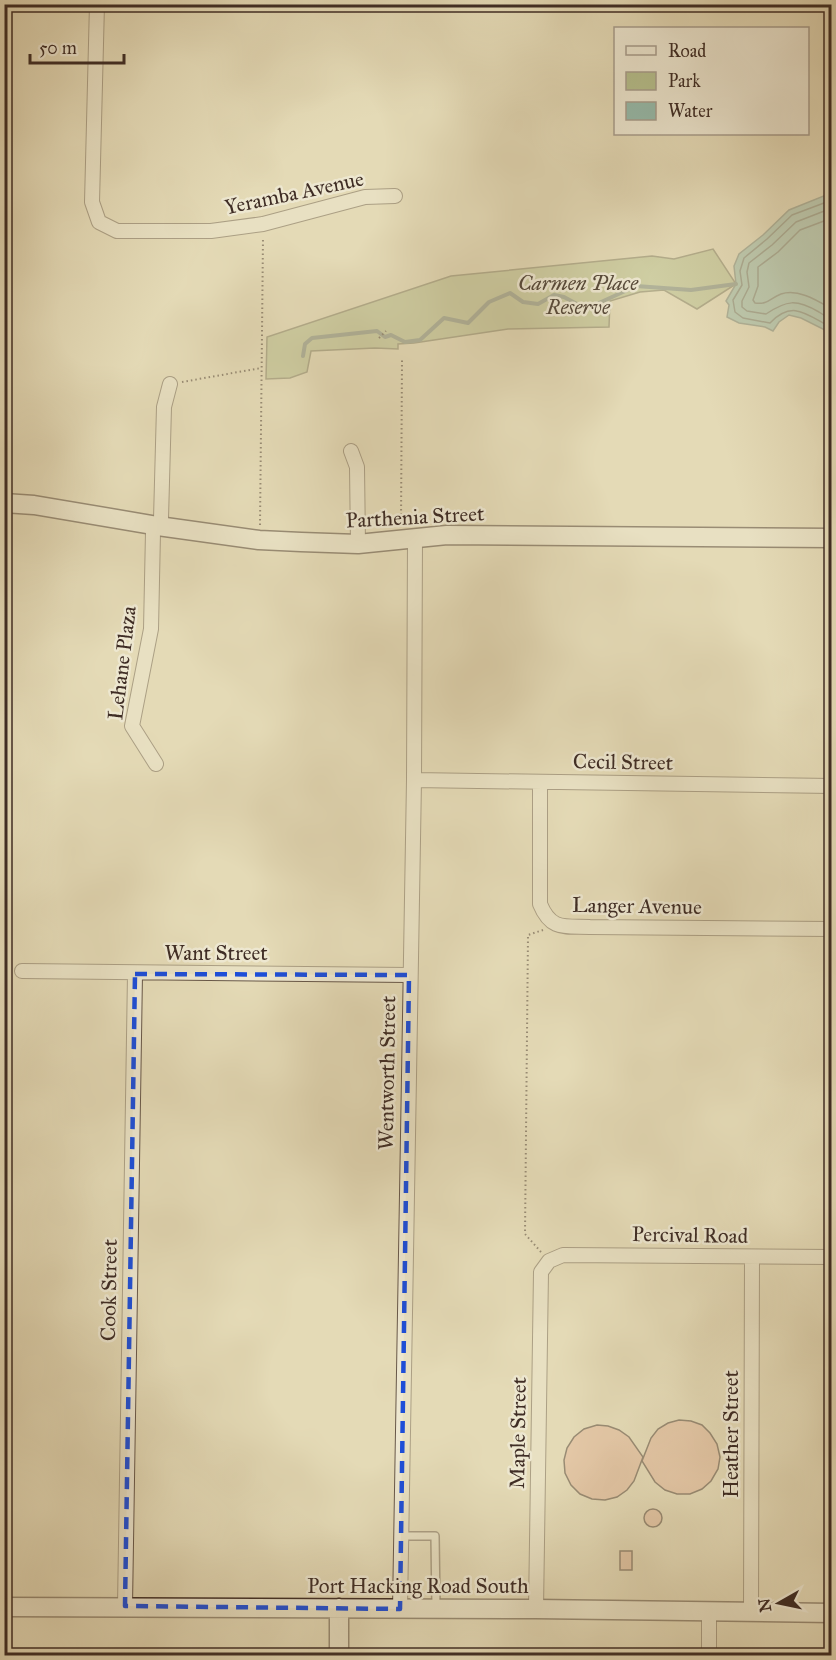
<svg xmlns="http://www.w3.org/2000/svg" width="836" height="1660" viewBox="0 0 836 1660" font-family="'IM FELL Great Primer',serif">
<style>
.green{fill:#b5bf8d;stroke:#7a7659;stroke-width:1.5}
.water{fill:#95bbab;stroke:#738275;stroke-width:1.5}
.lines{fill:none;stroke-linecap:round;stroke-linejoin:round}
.shore{stroke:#6a7468;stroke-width:1.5}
.stream{stroke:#738275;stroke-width:4}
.building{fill:#e4b296;stroke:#3f2d25;stroke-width:1.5}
.lane-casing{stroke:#685849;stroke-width:10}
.street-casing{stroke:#685849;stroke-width:16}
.secondary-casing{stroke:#3f2d25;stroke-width:21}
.path{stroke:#3f2d25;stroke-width:2;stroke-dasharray:1.5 3;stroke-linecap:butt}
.lane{stroke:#ede7d0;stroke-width:7}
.street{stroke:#ede7d0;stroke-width:14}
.secondary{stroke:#ede7d0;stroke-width:18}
.marked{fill:none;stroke:#1d4ed8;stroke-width:4.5;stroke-dasharray:12 8;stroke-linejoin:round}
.labels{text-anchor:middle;stroke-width:5;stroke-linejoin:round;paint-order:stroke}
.street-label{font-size:21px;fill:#3f2d25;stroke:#ede7d0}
.park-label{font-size:21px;font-style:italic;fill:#574a3a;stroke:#ede7d0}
</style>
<rect width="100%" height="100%" fill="#e4dab6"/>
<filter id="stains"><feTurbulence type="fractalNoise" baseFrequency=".00333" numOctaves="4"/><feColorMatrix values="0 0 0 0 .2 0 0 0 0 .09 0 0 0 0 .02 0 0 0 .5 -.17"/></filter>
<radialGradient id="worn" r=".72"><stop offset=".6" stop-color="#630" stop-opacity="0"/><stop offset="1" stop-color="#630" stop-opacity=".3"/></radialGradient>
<!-- green -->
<path class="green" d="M713,249L736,284L697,309L664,290L640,292L610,301L609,327L508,329L414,343L398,344V349L375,348L311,351L307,372L290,378L266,379L267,337L451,276L652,256L674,259Z"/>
<!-- water -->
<path class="water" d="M831,193V340L828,339L827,331L801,318L789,315L779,322L773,331L765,327L739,323L727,317L729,305L726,301L736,284L734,266L739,254L763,235L789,210Z"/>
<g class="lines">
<!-- shore -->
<path class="shore" d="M832,200L792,215L767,239L744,258L740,271L742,285L733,300L735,312L743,318L770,323C793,299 807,315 832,328
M832,208L796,222L772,245L749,263L747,272L749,287L742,301V307L747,311L766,314C787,300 796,299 819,312C823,315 826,317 832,319
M832,218L800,230L778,252L758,267V286L753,300L755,303C768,305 770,298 781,294C798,288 818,301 832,309"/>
<!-- stream -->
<path class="stream" d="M303,356L305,344L312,338L377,331L385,337L391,335L405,342L420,340L444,318L468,323L489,302L510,293L523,302L538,304L554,295L564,297L586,309L636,286L691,290L736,284"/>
</g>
<!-- building -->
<path class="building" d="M679,1420L691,1421L702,1425L710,1433L717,1444L720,1457L718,1469L711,1481L702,1489L690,1494H677L665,1490L655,1482L642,1461L651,1438L658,1429L668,1423Z
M597,1425L608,1426L619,1430L629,1437L643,1457L634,1481L627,1490L617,1497L605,1500L592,1499L580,1494L571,1485L565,1473L564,1460L567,1448L574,1437L584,1429Z
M644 1518a9 9 0 1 1 18 0a9 9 0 1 1-18 0Z
M620,1551H632V1570H620Z"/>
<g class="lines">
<defs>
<path id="lane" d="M401,1536H435L436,1607"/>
<path id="street" d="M97,4L92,202L99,222L117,231H211L263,224L365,197L395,196
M351,451L357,467L358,544
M156,764L132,726L151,629L153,532L161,519L164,407L170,384
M414,780L832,786
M540,782V904C551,931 565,926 590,927L832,929
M22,971L409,975
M125,1606L135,974
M400,1609L414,780L415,538
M536,1609L541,1272L549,1261L563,1255L832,1257
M709,1612V1656
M751,1612L752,1257"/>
<path id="secondary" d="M4,503L34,505L158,526L259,540L301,542L358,544L447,535L832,538
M4,1607L536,1609L832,1613
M339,1608V1656"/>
</defs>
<!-- lane casing -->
<use href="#lane" class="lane-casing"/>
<!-- street casing -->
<use href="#street" class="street-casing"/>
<!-- secondary casing -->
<use href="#secondary" class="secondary-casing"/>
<!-- path -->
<path class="path" d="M379,338L386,331
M182,382L261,368
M401,524L402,360
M260,525L263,237
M541,1252L525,1234L528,935L543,930"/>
<!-- lane -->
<use href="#lane" class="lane"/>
<!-- street -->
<use href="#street" class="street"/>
<!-- secondary -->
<use href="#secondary" class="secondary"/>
</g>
<!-- marked area -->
<path d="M0 0H836V1660H0ZM135,974L409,975L400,1609L125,1606Z" fill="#e4dab6" fill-opacity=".55" fill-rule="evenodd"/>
<path class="marked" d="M135,974L409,975L400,1609L125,1606Z"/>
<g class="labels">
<!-- street labels -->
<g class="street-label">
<text transform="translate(294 193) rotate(-12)" y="7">Yeramba Avenue</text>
<text transform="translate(415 517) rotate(-3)" y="7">Parthenia Street</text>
<text transform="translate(122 663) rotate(-83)" y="7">Lehane Plaza</text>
<text transform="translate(623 762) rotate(1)" y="7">Cecil Street</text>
<text transform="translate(637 906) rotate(1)" y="7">Langer Avenue</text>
<text x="216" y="960">Want Street</text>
<text transform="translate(387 1073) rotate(-89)" y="7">Wentworth Street</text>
<text transform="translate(690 1235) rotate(1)" y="7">Percival Road</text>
<text transform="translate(109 1290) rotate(-89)" y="7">Cook Street</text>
<text transform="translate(518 1433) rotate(-89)" y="7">Maple Street</text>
<text transform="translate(731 1434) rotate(-90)" y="7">Heather Street</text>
<text x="418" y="1593">Port Hacking Road South</text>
</g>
<!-- park labels -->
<g class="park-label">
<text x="578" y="290">Carmen Place<tspan x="578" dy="24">Reserve</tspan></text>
</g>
</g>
<!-- margin -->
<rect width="836" height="1660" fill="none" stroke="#e4dab6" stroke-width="24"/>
<rect x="6" y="6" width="824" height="1648" fill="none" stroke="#3f2d25" stroke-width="3"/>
<rect x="12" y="12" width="812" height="1636" fill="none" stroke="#3f2d25" stroke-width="1.5"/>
<!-- legend -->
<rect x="614" y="27" width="195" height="108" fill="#ede7d0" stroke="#a79d8c" stroke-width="1.5"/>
<rect x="626" y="46" width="30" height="9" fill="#ede7d0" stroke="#a79d8c" stroke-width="1.5"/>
<text x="668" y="57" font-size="18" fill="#3f2d25">Road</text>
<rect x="626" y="72" width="30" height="18" fill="#b5bf8d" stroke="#a79d8c" stroke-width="1.5"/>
<text x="668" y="87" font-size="18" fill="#3f2d25">Park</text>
<rect x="626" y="102" width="30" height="18" fill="#95bbab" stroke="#a79d8c" stroke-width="1.5"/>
<text x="668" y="117" font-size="18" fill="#3f2d25">Water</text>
<!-- north arrow -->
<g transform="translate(779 1603) rotate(261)" stroke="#ede7d0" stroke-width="4.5" paint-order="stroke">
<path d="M0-4.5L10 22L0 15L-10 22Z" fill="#3f2d25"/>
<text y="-9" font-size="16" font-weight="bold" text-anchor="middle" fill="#3f2d25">N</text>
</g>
<!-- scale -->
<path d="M30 54v9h94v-9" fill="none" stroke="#3f2d25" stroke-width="3"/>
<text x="39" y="54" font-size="18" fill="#3f2d25" stroke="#ede7d0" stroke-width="4.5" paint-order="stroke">50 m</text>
<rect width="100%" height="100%" filter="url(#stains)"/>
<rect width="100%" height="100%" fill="url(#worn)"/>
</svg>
